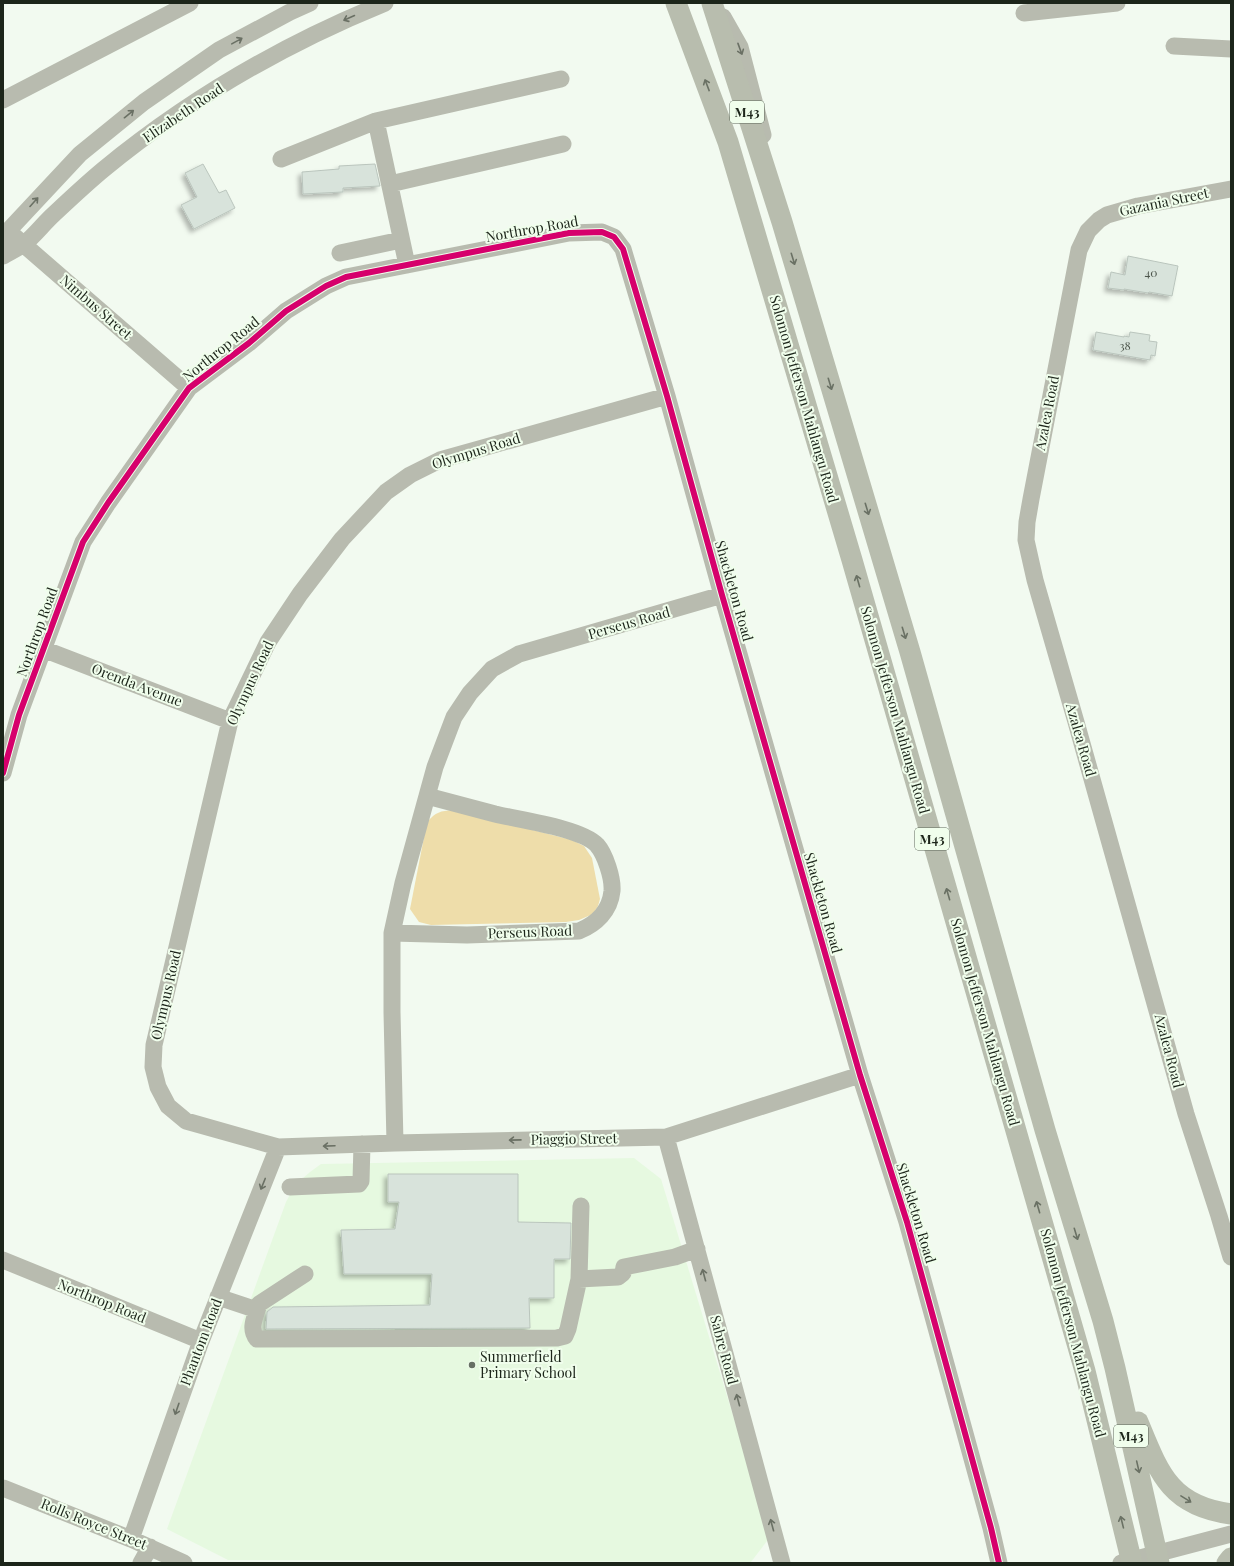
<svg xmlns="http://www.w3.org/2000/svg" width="1234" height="1566" viewBox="0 0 1234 1566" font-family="'Playfair Display',serif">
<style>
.built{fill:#e6f9e0}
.green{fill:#eda}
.building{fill:#d8e3db;stroke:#bac5bd;filter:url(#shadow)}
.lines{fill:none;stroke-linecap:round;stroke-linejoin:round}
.minor{stroke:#b8bbaf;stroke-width:17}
.major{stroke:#b8bdae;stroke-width:21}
.cycleway-casing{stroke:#f0feec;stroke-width:8}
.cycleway{stroke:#d6006c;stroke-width:6}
.oneway{stroke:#6a7064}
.oneway2{stroke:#6a7164}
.poi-dot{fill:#677065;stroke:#f0feec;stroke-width:1.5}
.labels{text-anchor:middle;stroke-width:4;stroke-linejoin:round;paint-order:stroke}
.number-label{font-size:12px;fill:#4d564c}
.shield{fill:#f0feec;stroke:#5c6659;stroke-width:1}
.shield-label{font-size:13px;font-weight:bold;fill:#1c251a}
.street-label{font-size:14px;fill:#1c251a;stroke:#f0feec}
.poi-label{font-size:14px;fill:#1c251a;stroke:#f0feec;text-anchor:start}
</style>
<defs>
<filter id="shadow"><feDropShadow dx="-3.5" dy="3.5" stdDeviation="2" flood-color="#0004"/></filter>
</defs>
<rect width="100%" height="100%" fill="#f2faf0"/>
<!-- built -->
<path class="built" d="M634,1158L661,1179L770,1537L751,1562L228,1560L167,1529L286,1202L295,1185L310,1172L321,1164Z"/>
<!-- green -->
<path class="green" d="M453,810L572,840L584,846L592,858L600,899L598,906L593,914L579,920L566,922L431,925L419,922L410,909L427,822C436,812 440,811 453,810Z"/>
<!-- building -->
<path class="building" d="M203,164L219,193L226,190L235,208L194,229L181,205L197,197L185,173Z
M375,164L380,186L343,188V192L303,194L302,172L339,169V166Z
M1128,256L1178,266L1172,296L1149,292L1148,293L1124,289V290L1108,288L1111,272L1125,275Z
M1096,332L1124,337V336L1129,337L1130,332L1150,335L1149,341L1157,342L1155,356L1151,355L1150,360L1093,350Z
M388,1174H518V1222L571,1223L570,1259H554V1298H529L530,1328L266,1329L267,1312L273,1307L430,1305L432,1274H344L341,1230L395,1229L399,1202H388Z"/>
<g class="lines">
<!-- minor -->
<path class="minor" d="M1024,13L1117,3
M723,17L740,47L763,135
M1174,46L1231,49
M3,100L190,3
M281,159L376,121
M390,184L563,144
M1231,189L1138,206L1107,215L1099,220L1088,231L1079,250L1031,499L1027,522L1026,540L1035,580L1076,722L1186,1114L1219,1216L1231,1257
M15,237L189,388
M3,244L8,231L80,154L144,102L219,50L290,12L310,3
M340,253L401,240
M3,256C10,252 18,248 24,244C35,235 44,223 54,214C70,199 87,183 104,169C188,100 284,44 385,3
M407,265L376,121L561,79
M667,396L440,460L410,475L386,492L342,539L300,594L268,642L230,721L154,1045L153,1067L158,1087L168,1106L186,1121L278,1147L395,1143L666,1137L860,1075
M43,649L230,721
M3,773L19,715L83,542L108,503L189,388L249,343L286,311L326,286L346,277L569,233L602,232L614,237L623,249L667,396L722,595L860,1075L907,1222L991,1528L999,1563
M392,933L467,935L579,931C596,924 610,911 612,891C613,878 605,854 597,845C581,828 520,820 495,814C473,808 450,802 427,796
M666,1137L782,1563
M395,1143L392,1012V933L403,883L435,767L454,717L470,693L492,669L519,654L722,595
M290,1187L359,1184L361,1181L362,1144
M3,1260L201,1341
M305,1274L259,1304C256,1316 248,1328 257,1339L557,1338L565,1336L568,1329L579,1279L581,1206
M579,1279L618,1277L623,1273L624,1267L675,1257L697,1249
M218,1297L257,1310
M3,1488L131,1539L184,1563
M131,1539L201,1341L278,1147
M141,1563L150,1547
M1121,1563L1231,1534"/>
<!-- major -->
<path class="major" d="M676,3L728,142L852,560L1085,1371L1132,1563
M712,3L782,222L910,652L1045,1130L1103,1321L1115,1368L1159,1563
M1138,1422C1159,1473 1170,1506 1231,1514
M1227,1563L1231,1558"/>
<defs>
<path id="cycleway" d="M3,773L19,715L83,542L108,503L189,388L249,343L286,311L326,286L346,277L569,233L602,232L614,237L623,249L667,396L722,595L860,1075L907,1222L991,1528L999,1563"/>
</defs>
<!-- cycleway casing -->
<use href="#cycleway" class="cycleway-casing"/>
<!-- cycleway -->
<use href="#cycleway" class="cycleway"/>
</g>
<!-- one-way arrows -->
<defs><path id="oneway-shaft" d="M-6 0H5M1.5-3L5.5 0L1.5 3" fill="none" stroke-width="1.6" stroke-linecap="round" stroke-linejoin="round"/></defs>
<g class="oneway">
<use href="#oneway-shaft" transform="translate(349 18) rotate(156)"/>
<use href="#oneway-shaft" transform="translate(237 41) rotate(-29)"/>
<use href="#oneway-shaft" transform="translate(740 49) rotate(70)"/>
<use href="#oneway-shaft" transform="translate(129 114) rotate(-39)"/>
<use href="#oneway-shaft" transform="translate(34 202) rotate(-48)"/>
<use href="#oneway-shaft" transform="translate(515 1140) rotate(179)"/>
<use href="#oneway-shaft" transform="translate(329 1146) rotate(178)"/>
<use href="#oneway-shaft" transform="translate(263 1184) rotate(112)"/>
<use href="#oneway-shaft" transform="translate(704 1275) rotate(-105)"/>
<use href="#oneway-shaft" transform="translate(738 1400) rotate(-105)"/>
<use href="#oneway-shaft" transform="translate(177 1409) rotate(109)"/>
<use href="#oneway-shaft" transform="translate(772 1525) rotate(-105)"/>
</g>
<g class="oneway2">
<use href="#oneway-shaft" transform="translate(707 85) rotate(-111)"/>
<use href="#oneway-shaft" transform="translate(793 259) rotate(73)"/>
<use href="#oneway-shaft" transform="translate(830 384) rotate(73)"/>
<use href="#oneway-shaft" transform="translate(867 509) rotate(73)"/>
<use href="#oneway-shaft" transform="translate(858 581) rotate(-106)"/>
<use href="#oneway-shaft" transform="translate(904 633) rotate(73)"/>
<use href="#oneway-shaft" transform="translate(948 894) rotate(-106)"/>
<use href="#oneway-shaft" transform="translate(1038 1207) rotate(-106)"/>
<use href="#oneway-shaft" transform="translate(1076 1234) rotate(73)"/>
<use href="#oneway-shaft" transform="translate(1138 1467) rotate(77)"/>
<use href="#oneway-shaft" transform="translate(1186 1499) rotate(32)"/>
<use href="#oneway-shaft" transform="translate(1122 1522) rotate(-104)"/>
</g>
<!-- markers -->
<circle class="poi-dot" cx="472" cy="1365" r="4"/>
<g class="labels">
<!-- number labels -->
<g class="number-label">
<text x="1151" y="277">40</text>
<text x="1125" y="350">38</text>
</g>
<!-- shield labels -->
<g class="shield">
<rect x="730" y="101" width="34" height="22" rx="3"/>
<rect x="915" y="828" width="34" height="22" rx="3"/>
<rect x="1114" y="1425" width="34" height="22" rx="3"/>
</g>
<g class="shield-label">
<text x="747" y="117">M43</text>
<text x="932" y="844">M43</text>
<text x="1131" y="1441">M43</text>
</g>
<!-- street labels -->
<g class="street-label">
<text transform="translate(183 113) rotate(-34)" y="5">Elizabeth Road</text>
<text transform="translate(1164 202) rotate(-12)" y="5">Gazania Street</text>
<text transform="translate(532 229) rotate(-10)" y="5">Northrop Road</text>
<text transform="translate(96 307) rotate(41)" y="5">Nimbus Street</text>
<text transform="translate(221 349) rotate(-39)" y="5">Northrop Road</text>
<text transform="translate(804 399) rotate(74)" y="5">Solomon Jefferson Mahlangu Road</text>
<text transform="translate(1047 413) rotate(-79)" y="5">Azalea Road</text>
<text transform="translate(476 451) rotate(-17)" y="5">Olympus Road</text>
<text transform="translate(734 591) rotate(74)" y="5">Shackleton Road</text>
<text transform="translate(629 623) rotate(-16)" y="5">Perseus Road</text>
<text transform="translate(37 632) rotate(-70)" y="5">Northrop Road</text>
<text transform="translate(250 683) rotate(-65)" y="5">Olympus Road</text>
<text transform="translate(137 685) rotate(21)" y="5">Orenda Avenue</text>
<text transform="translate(895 710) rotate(74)" y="5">Solomon Jefferson Mahlangu Road</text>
<text transform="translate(1081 740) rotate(74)" y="5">Azalea Road</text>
<text transform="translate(823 903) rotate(74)" y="5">Shackleton Road</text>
<text transform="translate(530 932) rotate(-2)" y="5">Perseus Road</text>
<text transform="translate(166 995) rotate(-77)" y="5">Olympus Road</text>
<text transform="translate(985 1022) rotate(74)" y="5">Solomon Jefferson Mahlangu Road</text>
<text transform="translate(1169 1051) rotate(75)" y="5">Azalea Road</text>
<text transform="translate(574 1139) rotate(-1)" y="5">Piaggio Street</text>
<text transform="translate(916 1213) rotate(73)" y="5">Shackleton Road</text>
<text transform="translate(102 1301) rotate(22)" y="5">Northrop Road</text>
<text transform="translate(1073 1333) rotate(75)" y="5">Solomon Jefferson Mahlangu Road</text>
<text transform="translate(201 1342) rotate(-69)" y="5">Phantom Road</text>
<text transform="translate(724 1350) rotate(75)" y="5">Sabre Road</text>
<text transform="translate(94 1524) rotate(22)" y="5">Rolls Royce Street</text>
</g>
<!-- poi labels -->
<g class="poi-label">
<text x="480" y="1362">Summerfield<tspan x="480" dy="16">Primary School</tspan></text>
</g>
</g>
<!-- border -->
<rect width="1234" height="1566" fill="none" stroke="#1c251a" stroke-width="8"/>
</svg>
